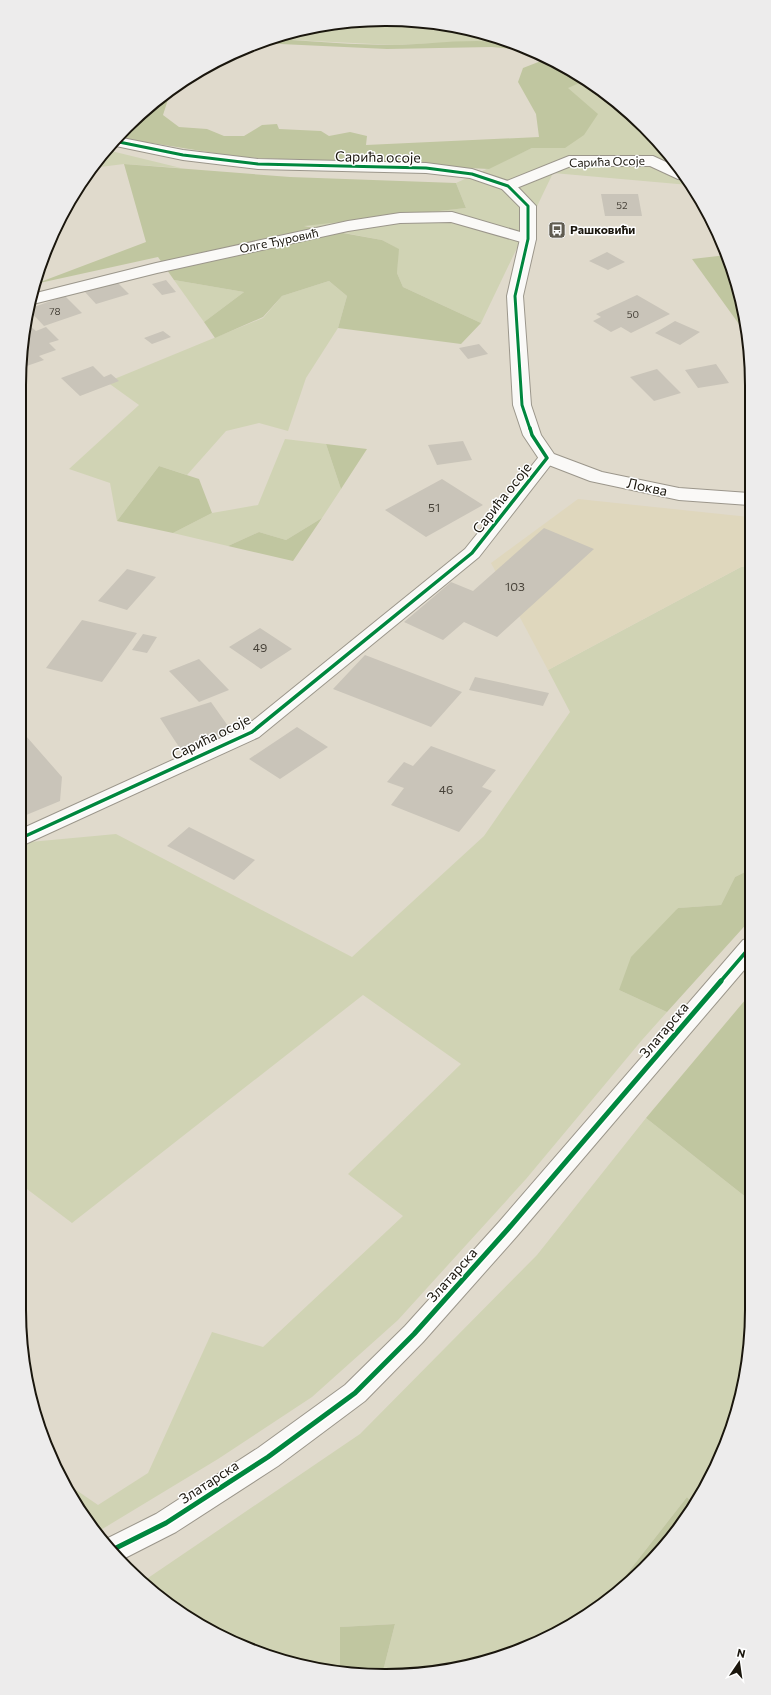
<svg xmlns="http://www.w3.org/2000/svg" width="771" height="1695" viewBox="0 0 771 1695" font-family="Commissioner,sans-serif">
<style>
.green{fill:#d0d3b4}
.forest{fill:#c0c6a0}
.sand{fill:#dfd7bd}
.building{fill:#c9c4b9}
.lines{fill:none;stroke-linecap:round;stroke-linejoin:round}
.service-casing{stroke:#9b968b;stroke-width:2}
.minor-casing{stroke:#9b968b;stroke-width:2}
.tertiary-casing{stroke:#9b968b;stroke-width:2}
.secondary-casing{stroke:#9b968b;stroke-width:2}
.service{fill:#faf9f7;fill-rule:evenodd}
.minor{fill:#faf9f7;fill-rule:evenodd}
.tertiary{fill:#faf9f7;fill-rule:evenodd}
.secondary{fill:#faf9f7;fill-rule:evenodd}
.cycleway-far2-casing{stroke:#fff;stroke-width:5}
.cycleway-far1-casing{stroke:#fff;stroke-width:6}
.cycleway-casing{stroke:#fff;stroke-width:8}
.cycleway-far2{stroke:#00873e;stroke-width:3}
.cycleway-far1{stroke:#00873e;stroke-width:3.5}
.cycleway{stroke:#00873e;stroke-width:5}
.labels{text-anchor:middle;stroke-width:3;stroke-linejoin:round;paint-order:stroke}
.far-number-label{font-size:10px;fill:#474239}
.far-street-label{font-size:12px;fill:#1a160d;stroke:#fff}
.far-poi-label{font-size:12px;font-weight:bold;fill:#1a160d;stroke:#fff;text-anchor:start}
.number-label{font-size:12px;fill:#474239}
.street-label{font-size:14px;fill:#1a160d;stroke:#fff}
.rim{fill:none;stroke:#1a160d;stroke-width:2}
</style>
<rect width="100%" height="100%" fill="#e0dacc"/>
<!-- green -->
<path class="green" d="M385,19L457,26L514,43L488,41L394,45L272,39L314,26Z
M584,81L608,95L676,162L689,185L553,173L481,323L403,287L397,273L398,249L382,240L302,225L466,208L456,183L532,148H565L568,87Z
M107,150L181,168L124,164L92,168Z
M174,280L244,292L204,322Z
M329,281L347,296L338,328L306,378L288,431L259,423L226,431L187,475L159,466L117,521L110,483L69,469L139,405L107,382L263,318L282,296Z
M285,439L326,444L341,489L322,518L286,540L259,532L228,546L173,533L212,513L258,505Z
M750,566L751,869L735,877L721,905L678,908L619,990L667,1012L642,1040L526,1179L398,1320L312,1397L218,1459L104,1528L96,1532L68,1493L63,1481L98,1505L148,1473L212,1332L263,1347L403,1216L348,1174L461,1064L363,995L72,1223L19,1183V843L116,834L352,957L484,836L570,712L548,670L741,567Z
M646,1118L752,1202V1310L745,1381L724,1450L691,1502L687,1497L615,1589L569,1627L503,1657L434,1673L383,1671L395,1624L340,1627V1670L314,1669L202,1627L145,1580L360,1434L537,1255Z"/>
<!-- forest -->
<path class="forest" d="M272,39C312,41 353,45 394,45C431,45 501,33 532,51L492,47L387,49L259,43Z
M546,59L584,81L568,88L598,114L584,135L565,148H532L489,169L239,157L139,141L118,136L130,123L133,124L140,116L171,90L163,115L179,127L207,129L224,136H244L262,125L277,124L279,129L321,131L329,136L350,132L367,136L366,145L539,137L536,114L518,82L523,68Z
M124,164L290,177L456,183L466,208L304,226L382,240L399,249L397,273L403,287L481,323L461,344L338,328L347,296L329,281L282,296L263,317L215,338L204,322L244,292L174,280L158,257L35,284L146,242Z
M727,255L749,337V338L692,259Z
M326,444L367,449L341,489Z
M159,466L199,479L212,513L173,533L117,521Z
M322,518L293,561L228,546L259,532L286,540Z
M751,869V919L667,1012L619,990L631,957L678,908L721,905L735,877Z
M751,993L752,1202L646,1118Z
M687,1497L691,1502L661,1551L615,1589Z
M395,1624L383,1671L340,1670V1627Z"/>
<!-- sand -->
<path class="sand" d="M578,499L749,517L750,566L741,567L548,670L491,563Z"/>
<!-- building -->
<path class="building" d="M601,194H638L642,216H605Z
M607,252L625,262L608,270L589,261Z
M166,280L176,292L162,295L152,284Z
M117,282L129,294L96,304L85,292Z
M637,295L670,314L631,333L621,327L611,332L593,321L601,317L596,314Z
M65,296L82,313L44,326L28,309Z
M675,321L700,332L680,345L655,333Z
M25,322L36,331L46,327L59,340L49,343L56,350L39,356L44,360L21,368Z
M163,331L171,337L152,344L144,338Z
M479,344L488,354L468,359L459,348Z
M716,364L729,383L698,388L685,370Z
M93,366L104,377L111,374L119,381L80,396L61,378Z
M657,369L681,393L654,401L630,377Z
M749,378V393L744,392Z
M463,441L472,460L437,465L428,445Z
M442,479L483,505L426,537L385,510Z
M544,528L594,549L497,637L464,622L443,640L404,622L451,582L473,591Z
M127,569L156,577L127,610L98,601Z
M82,620L137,633L102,682L46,668Z
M260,628L292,649L261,669L229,647Z
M143,634L157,637L147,653L132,650Z
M365,655L462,692L431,727L333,689Z
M199,659L229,690L199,702L169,671Z
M475,677L549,693L543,706L469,690Z
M211,702L233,733L181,750L160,718Z
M297,727L328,747L280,779L249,759Z
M19,728L62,777L60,801L19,818Z
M431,746L496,770L482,787L492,791L459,832L391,805L404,788L387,782L404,762L413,766Z
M189,827L255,860L234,880L167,846Z"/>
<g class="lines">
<defs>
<path id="service" d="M569,156H653L679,168L686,180L678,179L650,166H571L514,189L508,191L502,189L500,186L502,183Z"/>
<path id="minor" d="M452,212L534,236L536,239L534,242L528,244L451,222L400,223L348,231L157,273L29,305L32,294L156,263L348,221L400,213Z
M547,453L553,454L556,458L479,557L259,737L19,847V830L245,727L465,549L541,454Z"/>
<path id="tertiary" d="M117,137L183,150L258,159L426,163L472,169L514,183L536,206V239L523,296L531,405L541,435L554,454L602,472L679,488L749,493V505L679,500L590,481L541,462L523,435L513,405L507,296L520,239V207L502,189L470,178L426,173L258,169L183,160L111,145Z"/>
<path id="secondary" d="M751,938V962L517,1236L423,1342L365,1401L278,1466L176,1532L121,1560L110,1551L102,1541L156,1514L258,1448L345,1385L405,1326L499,1222L743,940Z"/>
</defs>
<!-- service casing -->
<use href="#service" class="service-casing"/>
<!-- minor casing -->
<use href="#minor" class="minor-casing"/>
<!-- tertiary casing -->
<use href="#tertiary" class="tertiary-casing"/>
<!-- secondary casing -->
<use href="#secondary" class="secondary-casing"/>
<!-- service -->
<use href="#service" class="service"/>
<!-- minor -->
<use href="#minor" class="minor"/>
<!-- tertiary -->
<use href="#tertiary" class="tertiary"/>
<!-- secondary -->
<use href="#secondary" class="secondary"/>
<defs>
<path id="cycleway-far2" d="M114,141L183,155L258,164L426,168L472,174L508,186L528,206V239L515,296L522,405L530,429"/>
<path id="cycleway-far1" d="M19,839L252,732L472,553L547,458L532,435L530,428
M720,982L751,946"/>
<path id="cycleway" d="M110,1551L166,1523L268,1457L355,1393L414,1334L508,1229L721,981"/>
</defs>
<!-- cycleway-far2 casing -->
<use href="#cycleway-far2" class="cycleway-far2-casing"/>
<!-- cycleway-far1 casing -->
<use href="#cycleway-far1" class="cycleway-far1-casing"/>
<!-- cycleway casing -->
<use href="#cycleway" class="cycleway-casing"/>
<!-- cycleway-far2 -->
<use href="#cycleway-far2" class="cycleway-far2"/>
<!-- cycleway-far1 -->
<use href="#cycleway-far1" class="cycleway-far1"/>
<!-- cycleway -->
<use href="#cycleway" class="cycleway"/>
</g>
<!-- icons -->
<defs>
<symbol id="bus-square" viewBox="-11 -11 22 22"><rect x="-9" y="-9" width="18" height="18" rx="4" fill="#5f5b50" stroke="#fff"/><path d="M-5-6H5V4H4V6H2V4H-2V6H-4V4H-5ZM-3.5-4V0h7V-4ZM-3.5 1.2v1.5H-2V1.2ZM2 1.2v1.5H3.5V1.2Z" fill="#fff"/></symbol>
</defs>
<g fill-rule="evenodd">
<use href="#bus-square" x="547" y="220" width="20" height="20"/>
</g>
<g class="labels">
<!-- far-number labels -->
<g class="far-number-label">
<text x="622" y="209">52</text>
<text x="55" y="315">78</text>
<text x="633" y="318">50</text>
</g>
<!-- far-street labels -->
<g class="far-street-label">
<text transform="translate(607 162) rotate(-2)" y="4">Сарића Осоје</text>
<text transform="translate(279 241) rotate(-12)" y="4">Олге Ђуровић</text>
</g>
<!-- far-poi labels -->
<g class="far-poi-label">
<text x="570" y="234">Рашковићи</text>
</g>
<!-- number labels -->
<g class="number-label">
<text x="434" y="512">51</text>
<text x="515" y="591">103</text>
<text x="260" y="652">49</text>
<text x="446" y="794">46</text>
</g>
<!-- street labels -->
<g class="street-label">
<text transform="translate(378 157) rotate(1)" y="5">Сарића осоје</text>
<text transform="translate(647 487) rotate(12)" y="5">Локва</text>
<text transform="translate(502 498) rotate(-52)" y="5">Сарића осоје</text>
<text transform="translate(211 737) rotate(-26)" y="5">Сарића осоје</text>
<text transform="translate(664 1030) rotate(-50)" y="5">Златарска</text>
<text transform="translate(452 1275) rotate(-48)" y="5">Златарска</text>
<text transform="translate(209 1482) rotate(-33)" y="5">Златарска</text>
</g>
</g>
<!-- crop -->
<path d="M0 0H771V1695H0ZM385 26H386A359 359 0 0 1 745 385V1310A359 359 0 0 1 386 1669H385A359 359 0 0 1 26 1310V385A359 359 0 0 1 385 26Z" fill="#edecec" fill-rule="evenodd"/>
<path class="rim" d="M385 26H386A359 359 0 0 1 745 385V1310A359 359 0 0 1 386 1669H385A359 359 0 0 1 26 1310V385A359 359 0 0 1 385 26Z"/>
<!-- north arrow -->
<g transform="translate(739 1663) rotate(13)" stroke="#ffffff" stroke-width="3" paint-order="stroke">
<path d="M0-3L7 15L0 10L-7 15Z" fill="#1a160d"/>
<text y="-6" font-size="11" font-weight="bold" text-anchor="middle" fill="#1a160d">N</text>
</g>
</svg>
